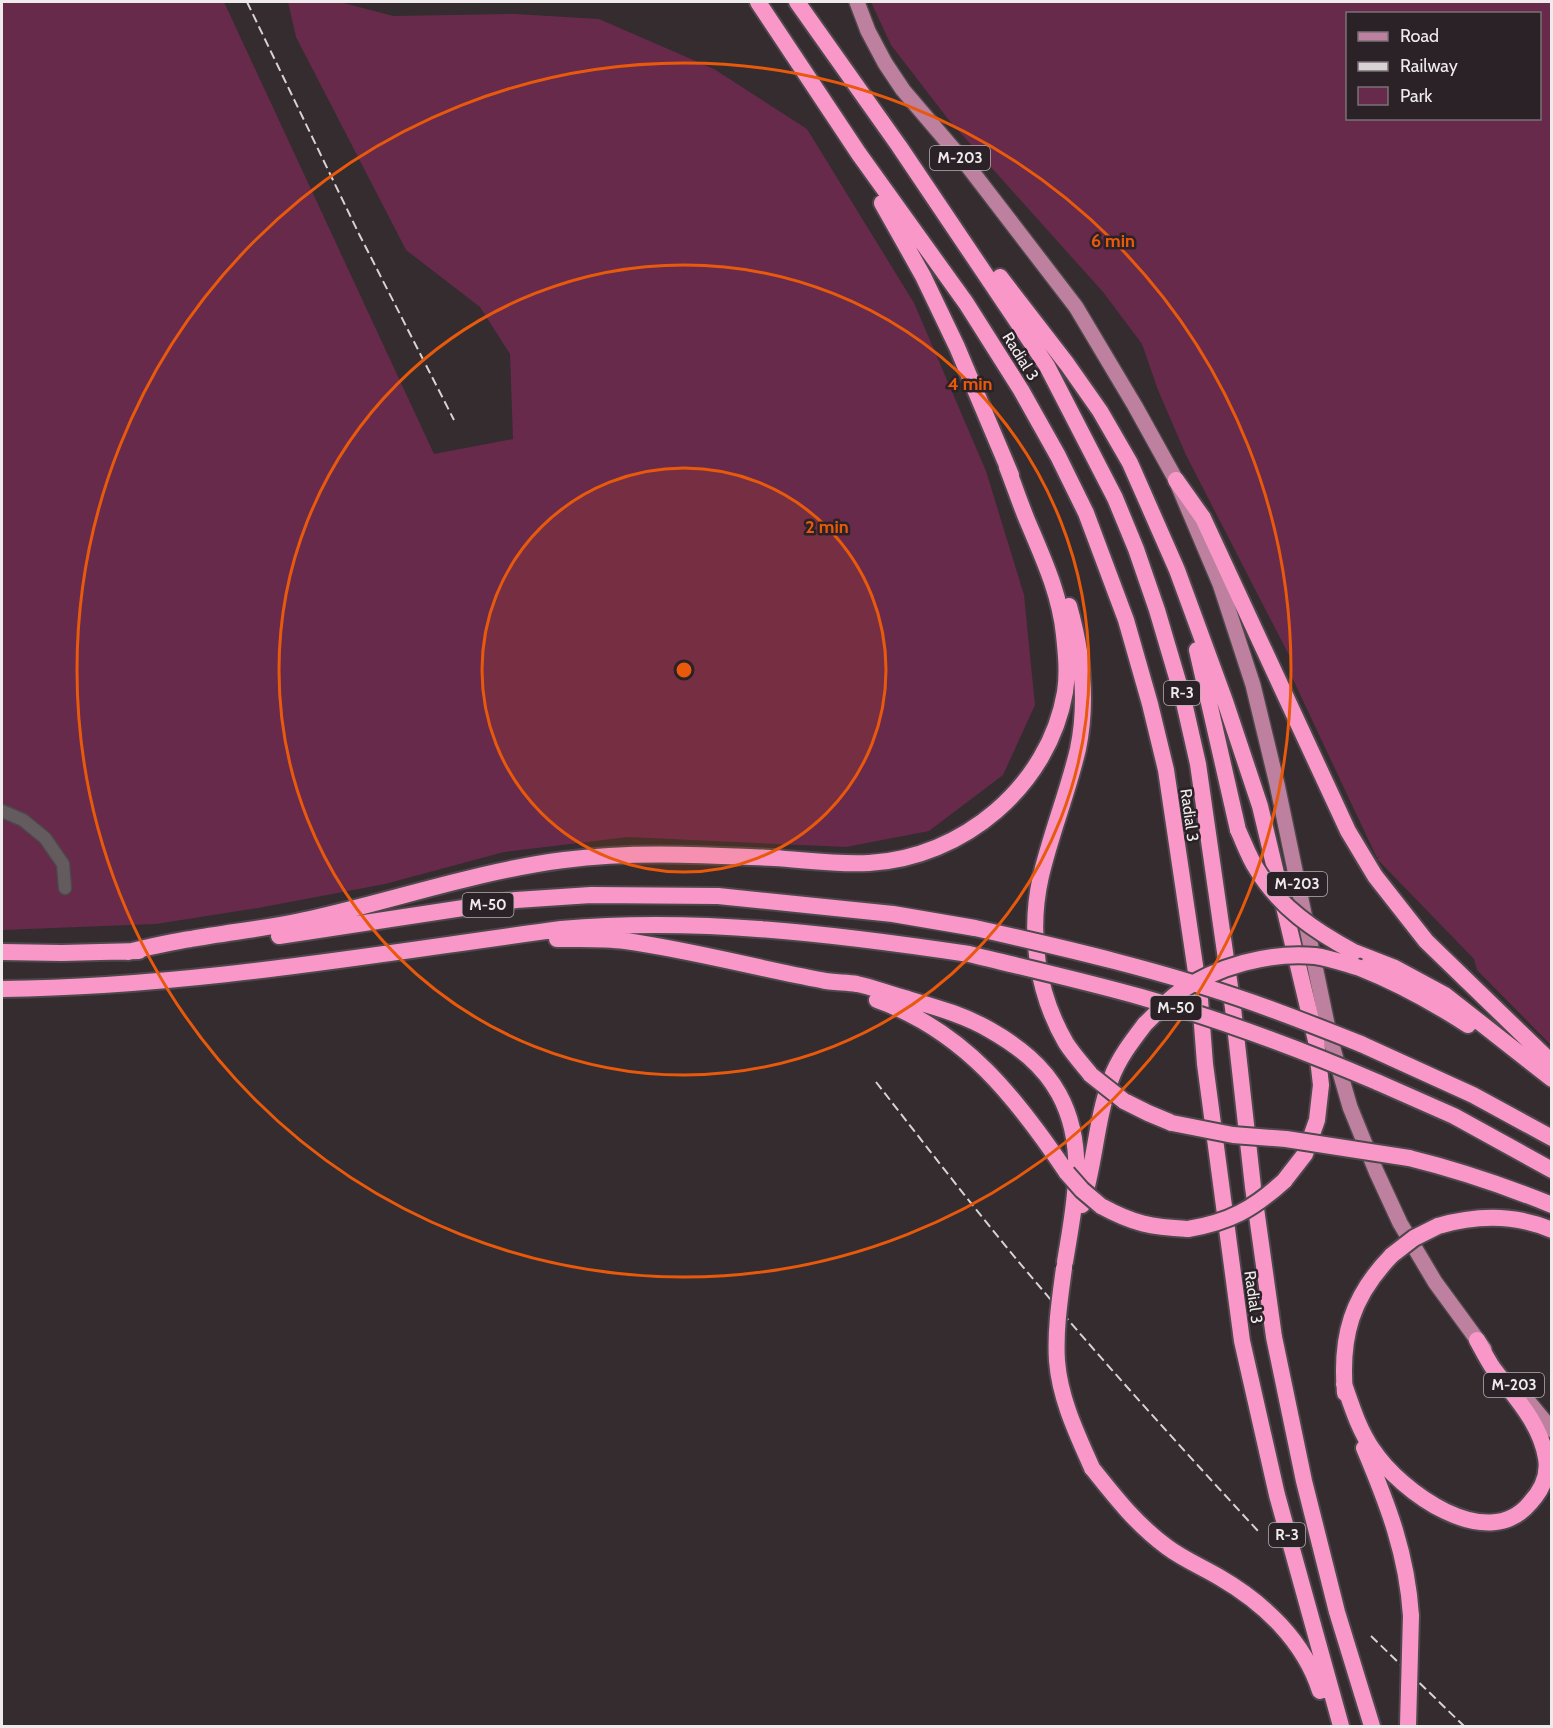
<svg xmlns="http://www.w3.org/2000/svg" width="1553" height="1728" viewBox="0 0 1553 1728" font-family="Cabin,sans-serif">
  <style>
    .green { fill: #672a4b; fill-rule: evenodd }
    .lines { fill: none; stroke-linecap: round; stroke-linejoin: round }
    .minor-casing { stroke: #4e474b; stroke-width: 15 }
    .major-casing { stroke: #4e474b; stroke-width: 18 }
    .highway-casing { stroke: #4e474b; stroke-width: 20 }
    .minor { stroke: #645b5f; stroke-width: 12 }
    .major { stroke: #bd809e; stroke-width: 15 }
    .highway { stroke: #f998c8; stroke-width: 16 }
    .rail { stroke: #d7d2d4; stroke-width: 2; stroke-dasharray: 9 4.5; stroke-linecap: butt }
    .highway-bridge-casing { stroke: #4e474b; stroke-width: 20; stroke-linecap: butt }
    .highway-bridge { stroke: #f998c8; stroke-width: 16 }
    .ring { fill: none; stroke: #e8590c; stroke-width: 3 }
    .labels { text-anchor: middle; stroke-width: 5; stroke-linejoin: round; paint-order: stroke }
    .shield { fill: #2a2226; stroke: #b4aeb1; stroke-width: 1.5 }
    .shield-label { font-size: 15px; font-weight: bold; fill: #efeaec }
    .street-label { font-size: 16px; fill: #efeaec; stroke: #2a2226 }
    .centre { fill: #e8590c; stroke: #2a2226; stroke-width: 3 }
    .ring-label { font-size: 18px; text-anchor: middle; font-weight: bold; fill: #e8590c; stroke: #2a2226; stroke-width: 5; stroke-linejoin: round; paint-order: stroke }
  </style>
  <rect width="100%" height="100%" fill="#342c2f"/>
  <path class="green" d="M2 2H224L434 454 513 439 510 354 480 307 406 250 296 37 288 2H340L393 16 515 14 599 19 714 69 807 129 914 303 986 471 1024 595 1035 705 1003 775 929 831 846 847 628 837 504 852 385 884 258 908 156 924 2 930Z
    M871 2H1551V1045L1477 970 1474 959 1377 859 1380 856 1377 858 1290 673 1292 661 1186 455 1158 390 1142 344 1103 292 948 119 891 45ZM1348 14H1540V118H1348Z"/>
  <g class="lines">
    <defs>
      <path id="minor" d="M2 811 23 820 45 838 63 864 65 888"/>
      <path id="major" d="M857 2 868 31 885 63 903 90 967 165 1076 307 1135 406 1176 480 1220 584 1253 685 1277 784 1330 1038 1350 1107 1376 1171 1400 1223 1435 1282 1484 1349
        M1523 1395 1552 1430"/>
      <path id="highway" d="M758 2 859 154 966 303 1021 390 1058 456 1086 513 1126 620 1150 704 1166 770 1200 999 1205 1064 1242 1341 1277 1495 1341 1726
        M797 2 899 146 1047 366 1115 498 1136 549 1157 610 1183 698 1198 764 1233 1008 1253 1187 1274 1337 1304 1481 1337 1612 1372 1726
        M882 203 923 276 957 347 1011 475
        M1000 277 1067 364 1100 411 1130 463 1177 570 1225 701 1260 806 1316 1041 1321 1085 1317 1120 1305 1154 1284 1181
        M1176 480 1203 518 1348 831 1375 876 1426 941 1552 1063
        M1069 606C1082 652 1088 701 1078 749 1068 792 1051 833 1041 876 1028 933 1037 993 1066 1043 1073 1054 1083 1065 1091 1075
        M1197 650 1238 830
        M279 936 516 900 591 895 718 896 893 914 975 928
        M557 939C580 939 603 938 625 941 691 950 756 968 821 980 833 983 845 982 857 984 872 987 886 993 901 997 931 1006 963 1014 990 1030 1018 1046 1043 1065 1059 1094 1088 1147 1074 1206 1065 1262
        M2 952 62 953 139 951
        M128 952C149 947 170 942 191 939 230 932 270 928 310 919 395 900 478 871 564 860 633 851 704 855 774 858 805 860 838 865 869 863 963 858 1049 786 1065 692 1068 673 1066 654 1064 635 1060 594 1043 558 1027 520 1020 503 1014 485 1007 467
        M1354 952 1395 968 1445 995 1552 1079
        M1360 968C1398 983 1434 1003 1468 1025
        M2 989C190 987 375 954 561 929 698 917 834 934 969 954
        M877 1000C965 1031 1017 1099 1067 1173
        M1361 1044 1473 1095 1552 1138
        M1377 1082 1454 1116 1552 1170
        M1124 1101 1148 1113 1172 1123
        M1409 1158C1458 1170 1505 1186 1552 1205
        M1082 1205C1095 1164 1096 1119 1111 1079 1118 1059 1132 1041 1145 1024
        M1101 1206C1134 1224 1151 1227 1188 1229
        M1438 1226C1476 1215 1515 1214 1552 1230
        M1344 1384C1352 1407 1359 1430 1373 1450 1400 1491 1487 1555 1530 1503 1541 1491 1549 1475 1546 1458 1540 1422 1513 1395 1493 1368 1487 1359 1482 1349 1477 1340
        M1345 1393C1340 1336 1352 1296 1392 1255
        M1364 1448C1388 1505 1407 1554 1411 1616
        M1092 1468C1115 1497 1137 1525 1167 1547 1183 1559 1202 1567 1219 1577 1264 1603 1304 1641 1320 1691"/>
    </defs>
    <use href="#minor" class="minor-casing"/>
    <use href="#major" class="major-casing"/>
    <use href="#highway" class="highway-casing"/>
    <use href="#minor" class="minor"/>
    <use href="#major" class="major"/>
    <use href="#highway" class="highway"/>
    <path class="rail" d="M247 2 359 234 454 420
      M876 1082C923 1142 969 1202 1018 1261 1095 1353 1176 1442 1258 1531
      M1371 1636 1464 1726"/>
    <defs>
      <path id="highway-bridge" d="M1238 830C1244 843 1249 857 1256 868 1279 907 1315 931 1354 952
        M975 928C1069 949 1163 971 1254 1003 1290 1016 1326 1030 1361 1044
        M969 954C1026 968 1084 981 1141 997 1222 1020 1300 1049 1377 1082
        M1145 1024C1156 1014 1166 1001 1179 992 1218 966 1268 952 1315 956 1330 958 1346 964 1360 968
        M1091 1075 1124 1101
        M1172 1123 1233 1135 1286 1139 1409 1158
        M1067 1173 1082 1190 1101 1206
        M1188 1229C1230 1222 1253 1209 1284 1181
        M1392 1255 1414 1238 1438 1226
        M1064 1268C1060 1298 1055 1330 1057 1361 1060 1399 1077 1434 1092 1468
        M1408 1725 1411 1616"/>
    </defs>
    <use href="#highway-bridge" class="highway-bridge-casing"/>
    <use href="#highway-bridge" class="highway-bridge"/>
  </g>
  <circle cx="684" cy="670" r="202" fill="#e8590c" fill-opacity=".12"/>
  <g class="ring">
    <circle cx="684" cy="670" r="202"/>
    <circle cx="684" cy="670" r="405"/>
    <circle cx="684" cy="670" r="607"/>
  </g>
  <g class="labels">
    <g class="shield">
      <rect x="930" y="146" width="60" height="24" rx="4.5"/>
      <rect x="1164" y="681" width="36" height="24" rx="4.5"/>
      <rect x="1267" y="872" width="60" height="24" rx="4.5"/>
      <rect x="462.5" y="893" width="51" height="24" rx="4.5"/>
      <rect x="1150.5" y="996" width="51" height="24" rx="4.5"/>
      <rect x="1484" y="1373" width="60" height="24" rx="4.5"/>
      <rect x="1269" y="1523" width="36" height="24" rx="4.5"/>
    </g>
    <g class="shield-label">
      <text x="960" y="163">M-203</text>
      <text x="1182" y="698">R-3</text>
      <text x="1297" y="889">M-203</text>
      <text x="488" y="910">M-50</text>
      <text x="1176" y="1013">M-50</text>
      <text x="1514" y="1390">M-203</text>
      <text x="1287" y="1540">R-3</text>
    </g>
    <g class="street-label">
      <text transform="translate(1021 356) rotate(58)" y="6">Radial 3</text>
      <text transform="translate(1190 815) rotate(82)" y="6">Radial 3</text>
      <text transform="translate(1254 1297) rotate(82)" y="6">Radial 3</text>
    </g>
  </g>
  <circle cx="684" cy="670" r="9" class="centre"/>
  <g class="ring-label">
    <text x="1113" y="247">6 min</text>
    <text x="970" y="390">4 min</text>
    <text x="827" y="533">2 min</text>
  </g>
  <rect width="1553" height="1728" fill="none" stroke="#efeaec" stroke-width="6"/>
  <rect x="1346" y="12" width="195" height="108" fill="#2a2226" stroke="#797275" stroke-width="1.5"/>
  <rect x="1358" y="32" width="30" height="9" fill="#bd809e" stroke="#797275" stroke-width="1.5"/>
  <text x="1400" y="42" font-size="18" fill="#efeaec">Road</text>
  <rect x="1358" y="62" width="30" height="9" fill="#d7d2d4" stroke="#797275" stroke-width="1.5"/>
  <text x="1400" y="72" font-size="18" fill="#efeaec">Railway</text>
  <rect x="1358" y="87" width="30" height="18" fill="#672a4b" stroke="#797275" stroke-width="1.5"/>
  <text x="1400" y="102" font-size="18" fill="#efeaec">Park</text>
</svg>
